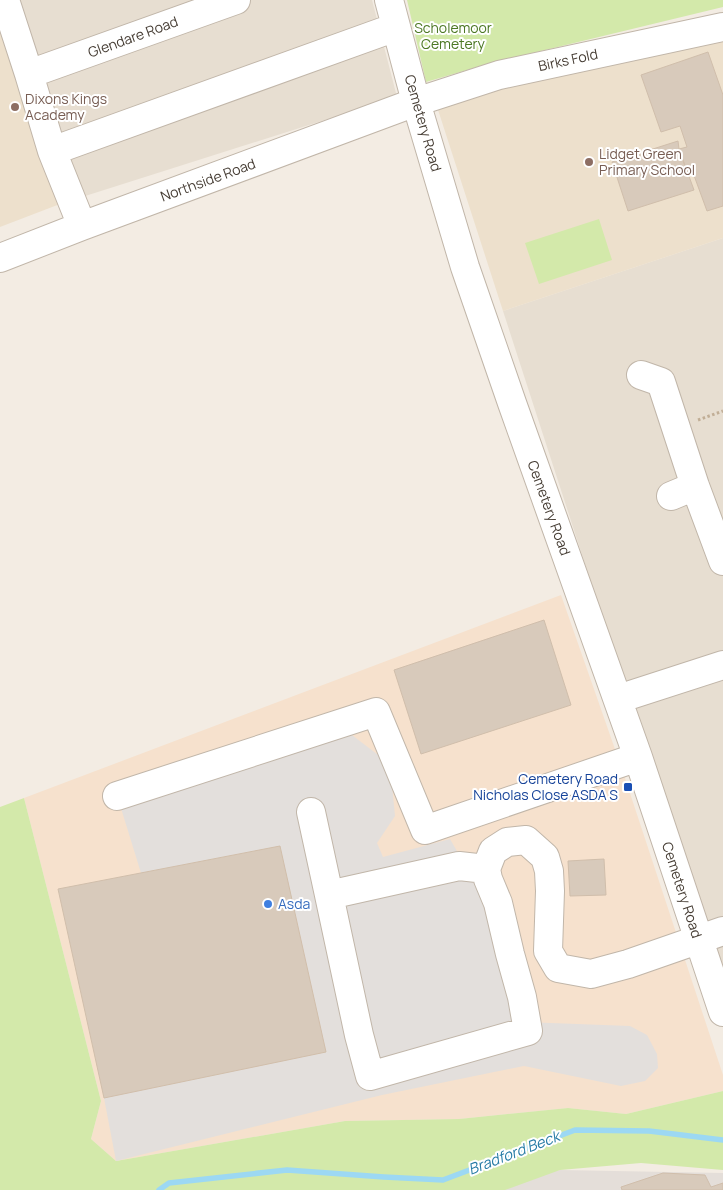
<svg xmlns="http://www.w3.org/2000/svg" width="723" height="1190" viewBox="0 0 723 1190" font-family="Manrope,sans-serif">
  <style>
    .residential { fill: #e7ded1 }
    .commercial { fill: #f6e1cd }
    .industrial { fill: #e4ded9 }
    .education { fill: #ede0cc }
    .green { fill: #d3e9aa }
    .parking { fill: #e3dfdc }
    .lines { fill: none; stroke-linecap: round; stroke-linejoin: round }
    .stream { stroke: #9cd8f3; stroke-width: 5.5 }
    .building { fill: #d8cabb; stroke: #d0beab }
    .minor-casing { stroke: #c1b6a9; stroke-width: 30 }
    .path { stroke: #c1ae96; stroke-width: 3; stroke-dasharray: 2.5 2.5; stroke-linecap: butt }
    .minor { stroke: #fff; stroke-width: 28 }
    .education-dot { fill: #8d6e63; stroke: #fff; stroke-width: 2 }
    .transit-dot { fill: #1a4fb4; stroke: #fff; stroke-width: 2 }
    .shop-dot { fill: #3f7fe0; stroke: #fff; stroke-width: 2 }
    .labels { text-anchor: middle; stroke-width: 4; stroke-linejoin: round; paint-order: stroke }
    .park-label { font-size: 14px; fill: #4c7824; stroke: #fff }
    .street-label { font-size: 14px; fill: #453c33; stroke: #fff }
    .education-label { font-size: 14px; fill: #785e54; stroke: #fff; text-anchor: start }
    .transit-label { font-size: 14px; fill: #164399; stroke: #fff; text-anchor: end }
    .shop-label { font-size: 14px; fill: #366cbe; stroke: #fff; text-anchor: start }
    .water-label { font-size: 15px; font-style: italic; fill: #267ba5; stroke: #fff }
  </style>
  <rect width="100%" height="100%" fill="#f3ece3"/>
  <path class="residential" d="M0 0H372L397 97 60 204Z
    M723 238V990L503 311Z"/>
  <path class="commercial" d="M561 595 623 772 723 1075V1091L626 1114 568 1108 459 1119 345 1121 116 1161 91 1139 101 1101 24 798Z"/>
  <path class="industrial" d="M560 1170 723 1173V1190H439Z"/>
  <path class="education" d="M0 10 60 204 0 227Z
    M723 21V238L503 311 430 85Z"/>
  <path class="green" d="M407 0H723V7L491 63 426 82Z
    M599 219 612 260 539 284 525 243Z
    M24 798 101 1101 91 1139 116 1161 345 1121 459 1119 568 1108 626 1114 723 1091V1170L641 1163 560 1170 505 1190H0V807Z"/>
  <path class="parking" d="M348 732 390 764 395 816 377 843 383 857 450 839 506 936 524 1022 630 1026 647 1035 657 1054 658 1068 645 1081 621 1086 524 1066 382 1095 116 1161 104 1098 326 1052 280 846 141 873 120 805Z"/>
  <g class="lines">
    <path class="stream" d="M159 1190 169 1183 287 1170 384 1177 443 1180 575 1130 649 1131 723 1140"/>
  </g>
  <path class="building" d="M708 52 723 95V206L707 211 692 170 687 172 679 149 687 147 680 126 661 132 641 75Z
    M678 141 679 149 694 190 628 211 612 162Z
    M544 620 571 705 421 754 394 670Z
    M280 846 326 1052 104 1098 58 889Z
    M604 859 606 895 570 896 568 861Z
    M663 1173 705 1175 711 1187 723 1183V1190H622L621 1187Z"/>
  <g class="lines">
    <defs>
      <path id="minor" d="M5 0 29 74 52 151 82 226
        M389 0 416 102 465 267 512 403 638 757 723 1012
        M29 74 236 0
        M52 151 396 27
        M0 258 82 226 416 102 499 75 723 27
        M641 375 661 382 695 486 723 561
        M671 496 695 486
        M618 699 723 665
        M117 796 376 712 425 830 638 757
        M311 812 329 895
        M486 869 459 866 329 895 359 1035 370 1076 528 1031 522 997 510 954 498 903 488 879 486 869 493 851 507 842 526 840 545 857 549 871 550 891 548 951 558 968 591 974 628 964 723 931"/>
    </defs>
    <use href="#minor" class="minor-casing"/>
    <path class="path" d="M698 420 723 411"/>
    <use href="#minor" class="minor"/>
  </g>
  <g class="education-dot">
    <circle cx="15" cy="107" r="5"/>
    <circle cx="589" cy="162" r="5"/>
  </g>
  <rect class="transit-dot" x="623" y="782" width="10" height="10" rx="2.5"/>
  <circle class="shop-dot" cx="268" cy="904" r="5"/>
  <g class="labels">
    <g class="park-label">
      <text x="453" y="33">Scholemoor<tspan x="453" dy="16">Cemetery</tspan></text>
    </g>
    <g class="street-label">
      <text transform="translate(133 37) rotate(-20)" y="5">Glendare Road</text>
      <text transform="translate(568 60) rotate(-12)" y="5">Birks Fold</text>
      <text transform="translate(423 123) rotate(74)" y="5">Cemetery Road</text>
      <text transform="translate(208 180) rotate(-20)" y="5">Northside Road</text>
      <text transform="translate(549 508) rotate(70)" y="5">Cemetery Road</text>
      <text transform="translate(682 890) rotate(72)" y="5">Cemetery Road</text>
    </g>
    <g class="education-label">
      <text x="25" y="104">Dixons Kings<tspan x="25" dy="16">Academy</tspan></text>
      <text x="599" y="159">Lidget Green<tspan x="599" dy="16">Primary School</tspan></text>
    </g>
    <g class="transit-label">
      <text x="618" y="784">Cemetery Road<tspan x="618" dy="16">Nicholas Close ASDA S</tspan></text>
    </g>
    <g class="shop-label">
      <text x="278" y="909">Asda</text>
    </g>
    <g class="water-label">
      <text transform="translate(514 1153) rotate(-21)" y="5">Bradford Beck</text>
    </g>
  </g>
</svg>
